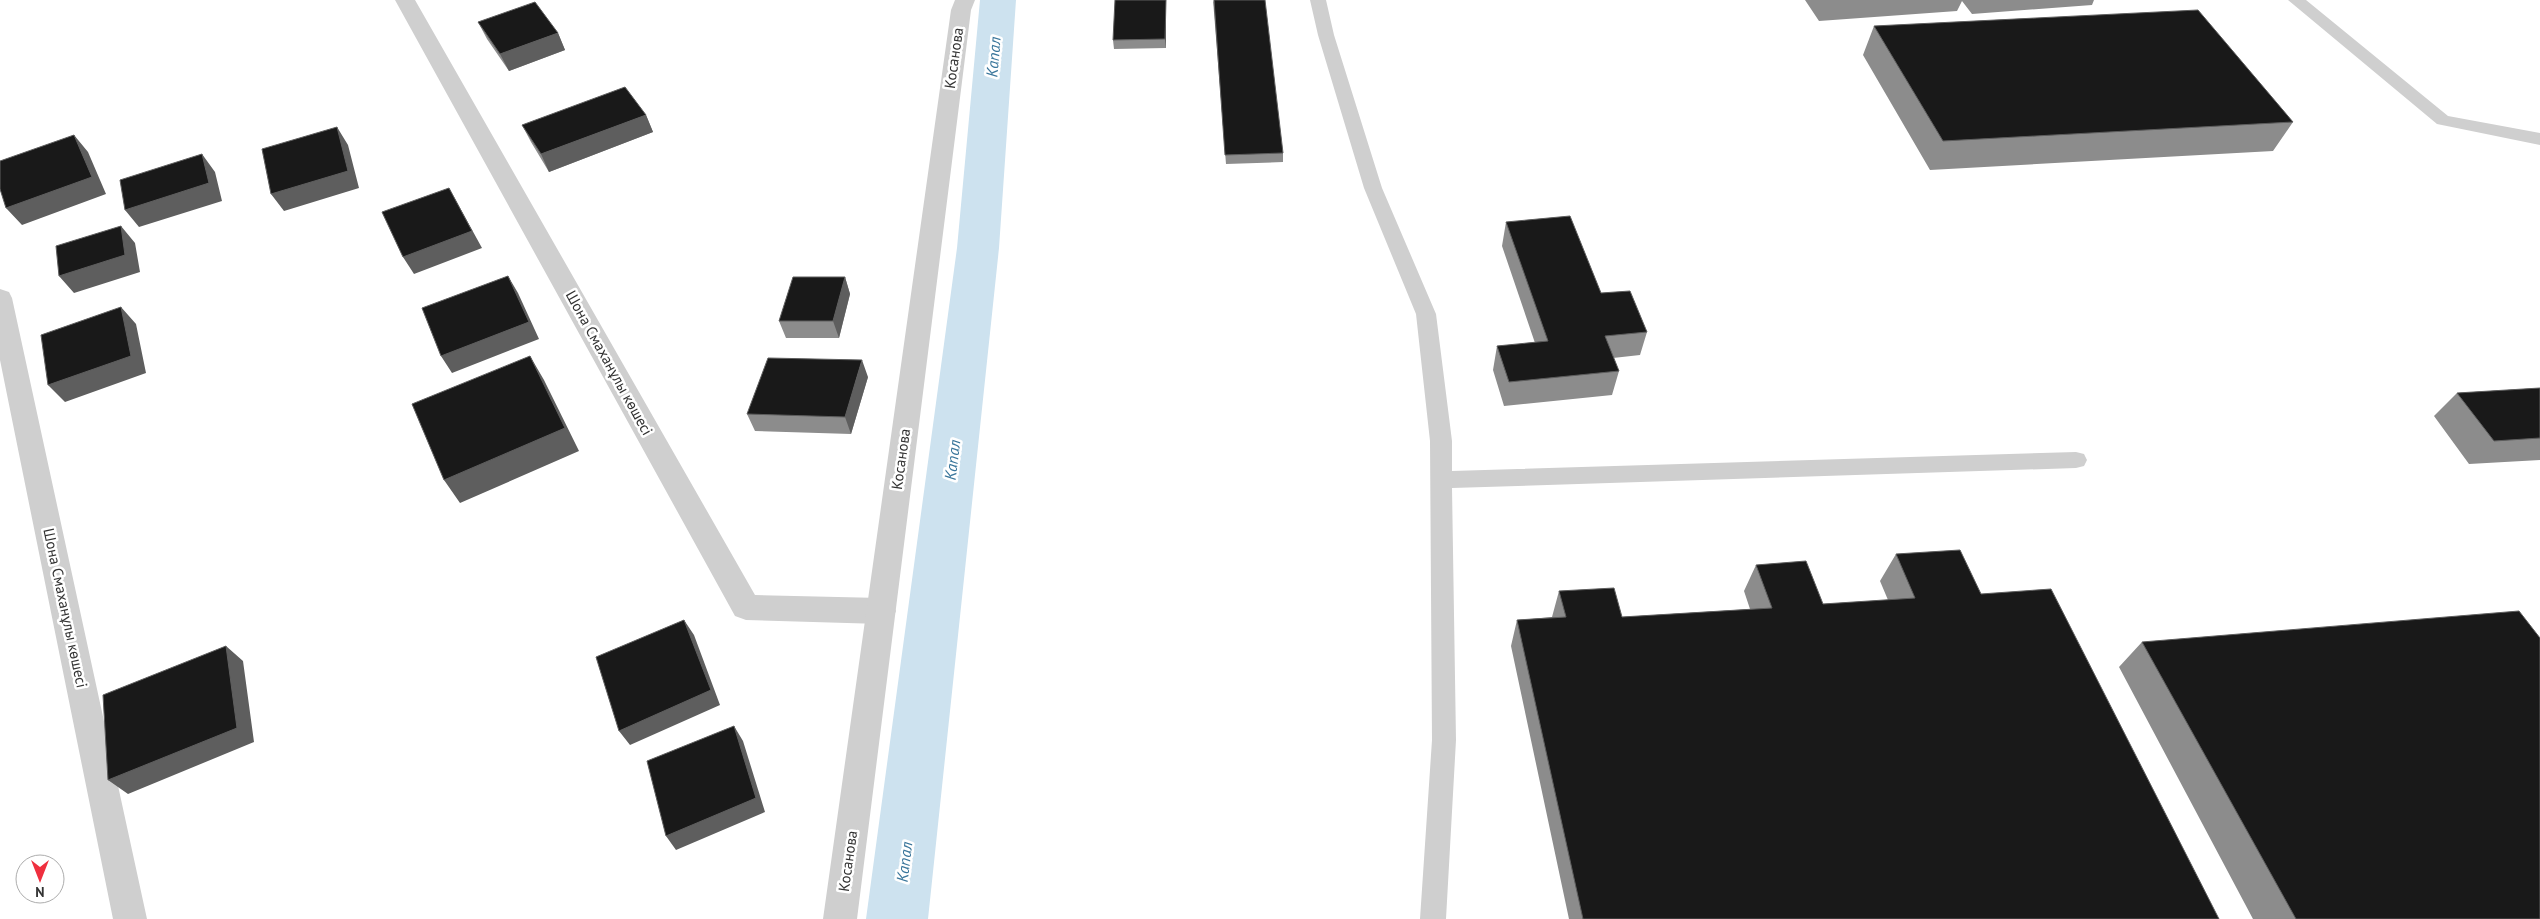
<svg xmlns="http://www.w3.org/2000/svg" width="2540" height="919" viewBox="0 0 2540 919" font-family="'PT Sans',sans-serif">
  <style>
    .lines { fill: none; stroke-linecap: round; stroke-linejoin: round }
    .canal { fill: #cde2ef; fill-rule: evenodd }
    .service { fill: #cfcfcf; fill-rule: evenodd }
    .minor { fill: #cfcfcf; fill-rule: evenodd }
    .tertiary { fill: #cfcfcf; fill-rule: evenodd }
    .wall { fill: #8c8c8c }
    .shaded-wall { fill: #5e5e5e }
    .building { fill: #191919; stroke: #5e5e5e }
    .labels { text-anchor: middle; stroke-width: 5; stroke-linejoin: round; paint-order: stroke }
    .street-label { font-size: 15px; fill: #323232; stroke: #fff }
    .water-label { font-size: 16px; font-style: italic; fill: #3a769b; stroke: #fff }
  </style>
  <rect width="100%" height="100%" fill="#fff"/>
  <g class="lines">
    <path class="canal" d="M980 0H1016L999 248 928 919H866L957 248Z"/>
    <path class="service" d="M1310 0H1326L1334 35 1382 188 1436 314 1452 441V471L2076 452 2084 454 2087 460 2084 466 2076 468 1452 488 1456 740 1446 919H1420L1432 740 1430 441 1416 314 1364 188 1318 35Z
      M2288 0H2306L2448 116 2540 133V145L2437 124Z"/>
    <path class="minor" d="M395 0H415L755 595 881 598 892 602 896 611 892 620 881 624 746 620 735 616Z
      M0 289 9 292 12 298 147 919H113L0 360Z"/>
    <path class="tertiary" d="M955 0H975L971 10 857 919H823L951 10Z"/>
  </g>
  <path class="wall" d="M1166 0V48L1114 49 1113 40Z
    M1213 0 1283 153V162L1226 164Z
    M1805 0H2094L2092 5 1972 14 1962 1 1957 11 1819 21Z
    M478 22 558 33 565 50 509 71 487 39Z
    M1874 26 2293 122 2273 151 1930 170 1863 55Z
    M646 115 653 132 549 172 531 142 522 125Z
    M1506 222 1601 293 1647 332 1640 355 1613 358 1619 371 1612 395 1504 406 1493 370 1497 346 1535 343 1502 246Z
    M845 277 850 294 839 338H786L779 321Z
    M868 377 851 434 755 431 747 414Z
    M2540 388V460L2469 464 2434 416 2457 393Z
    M1896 554 1981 594 2219 919H1569L1511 646 1517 620 1552 617 1559 591 1622 617 1750 609 1744 591 1756 565 1823 604 1888 600 1880 581Z
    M2142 642 2540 919H2253L2119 667Z"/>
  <path class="shaded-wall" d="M1166 0V48L1165 39Z
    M558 33 565 50 509 71 500 54Z
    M646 115 653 132 549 172 541 154Z
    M337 127 348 145 359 188 284 211 271 194Z
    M74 135 88 152 106 194 22 225 6 208Z
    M202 154 215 172 222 201 139 227 125 210Z
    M449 188 482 248 414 274 403 257Z
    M121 226 135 243 140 272 74 293 59 276Z
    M508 276 518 293 539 339 452 373 441 356Z
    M845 277 850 294 839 338 833 321Z
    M121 307 136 324 146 373 65 402 48 385Z
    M530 356 544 380 579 451 460 503 444 480Z
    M862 360 868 377 851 434 845 417Z
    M684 620 694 635 720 705 630 745 619 731Z
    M226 646 243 661 254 742 128 794 108 780Z
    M734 726 743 741 765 812 676 850 666 836Z"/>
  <path class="building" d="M1115 0H1166L1165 39 1113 40Z
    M1214 0H1265L1283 153 1225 155Z
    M535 2 558 33 500 54 478 22Z
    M2198 10 2293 122 1943 141 1874 26Z
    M625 87 646 115 541 154 522 125Z
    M337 127 348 171 271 194 262 149Z
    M74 135 92 177 6 208 0 189V161Z
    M202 154 209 183 125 210 120 180Z
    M449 188 472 231 403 257 382 212Z
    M1570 216 1601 293 1630 291 1647 332 1605 336 1619 371 1509 382 1497 346 1548 341 1506 222Z
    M121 226 125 255 59 276 56 246Z
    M508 276 529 322 441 356 422 308Z
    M793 277H845L833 321H779Z
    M121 307 131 356 48 385 41 335Z
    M530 356 565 428 444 480 412 404Z
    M768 358 862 360 845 417 747 414Z
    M2540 388V438L2494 441 2457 393Z
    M1960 550 1981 594 2051 589 2219 919H1583L1517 620 1566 617 1559 591 1614 588 1622 617 1772 608 1756 565 1806 561 1823 604 1915 598 1896 554Z
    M2519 611 2540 638V919H2296L2142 642Z
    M684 620 711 690 619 731 596 657Z
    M226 646 237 728 108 780 103 695Z
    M734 726 756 798 666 836 647 761Z"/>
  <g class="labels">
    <g class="street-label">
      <text transform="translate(954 58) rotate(-82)" y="5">Косанова</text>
      <text transform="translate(609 363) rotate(61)" y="5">Шона Смаханұлы көшесі</text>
      <text transform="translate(901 459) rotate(-82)" y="5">Косанова</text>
      <text transform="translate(65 608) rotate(78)" y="5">Шона Смаханұлы көшесі</text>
      <text transform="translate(848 861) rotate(-82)" y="5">Косанова</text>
    </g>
    <g class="water-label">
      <text transform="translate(993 57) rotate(-85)" y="6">Капал</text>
      <text transform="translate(952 460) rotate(-83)" y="6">Капал</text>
      <text transform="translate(904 862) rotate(-83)" y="6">Капал</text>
    </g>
  </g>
  <g transform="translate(40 879) rotate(180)"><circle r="24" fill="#ffffff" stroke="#adadad"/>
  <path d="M0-4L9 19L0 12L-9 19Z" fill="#ef2f3e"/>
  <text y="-8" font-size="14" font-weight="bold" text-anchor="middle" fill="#323232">N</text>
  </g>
</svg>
